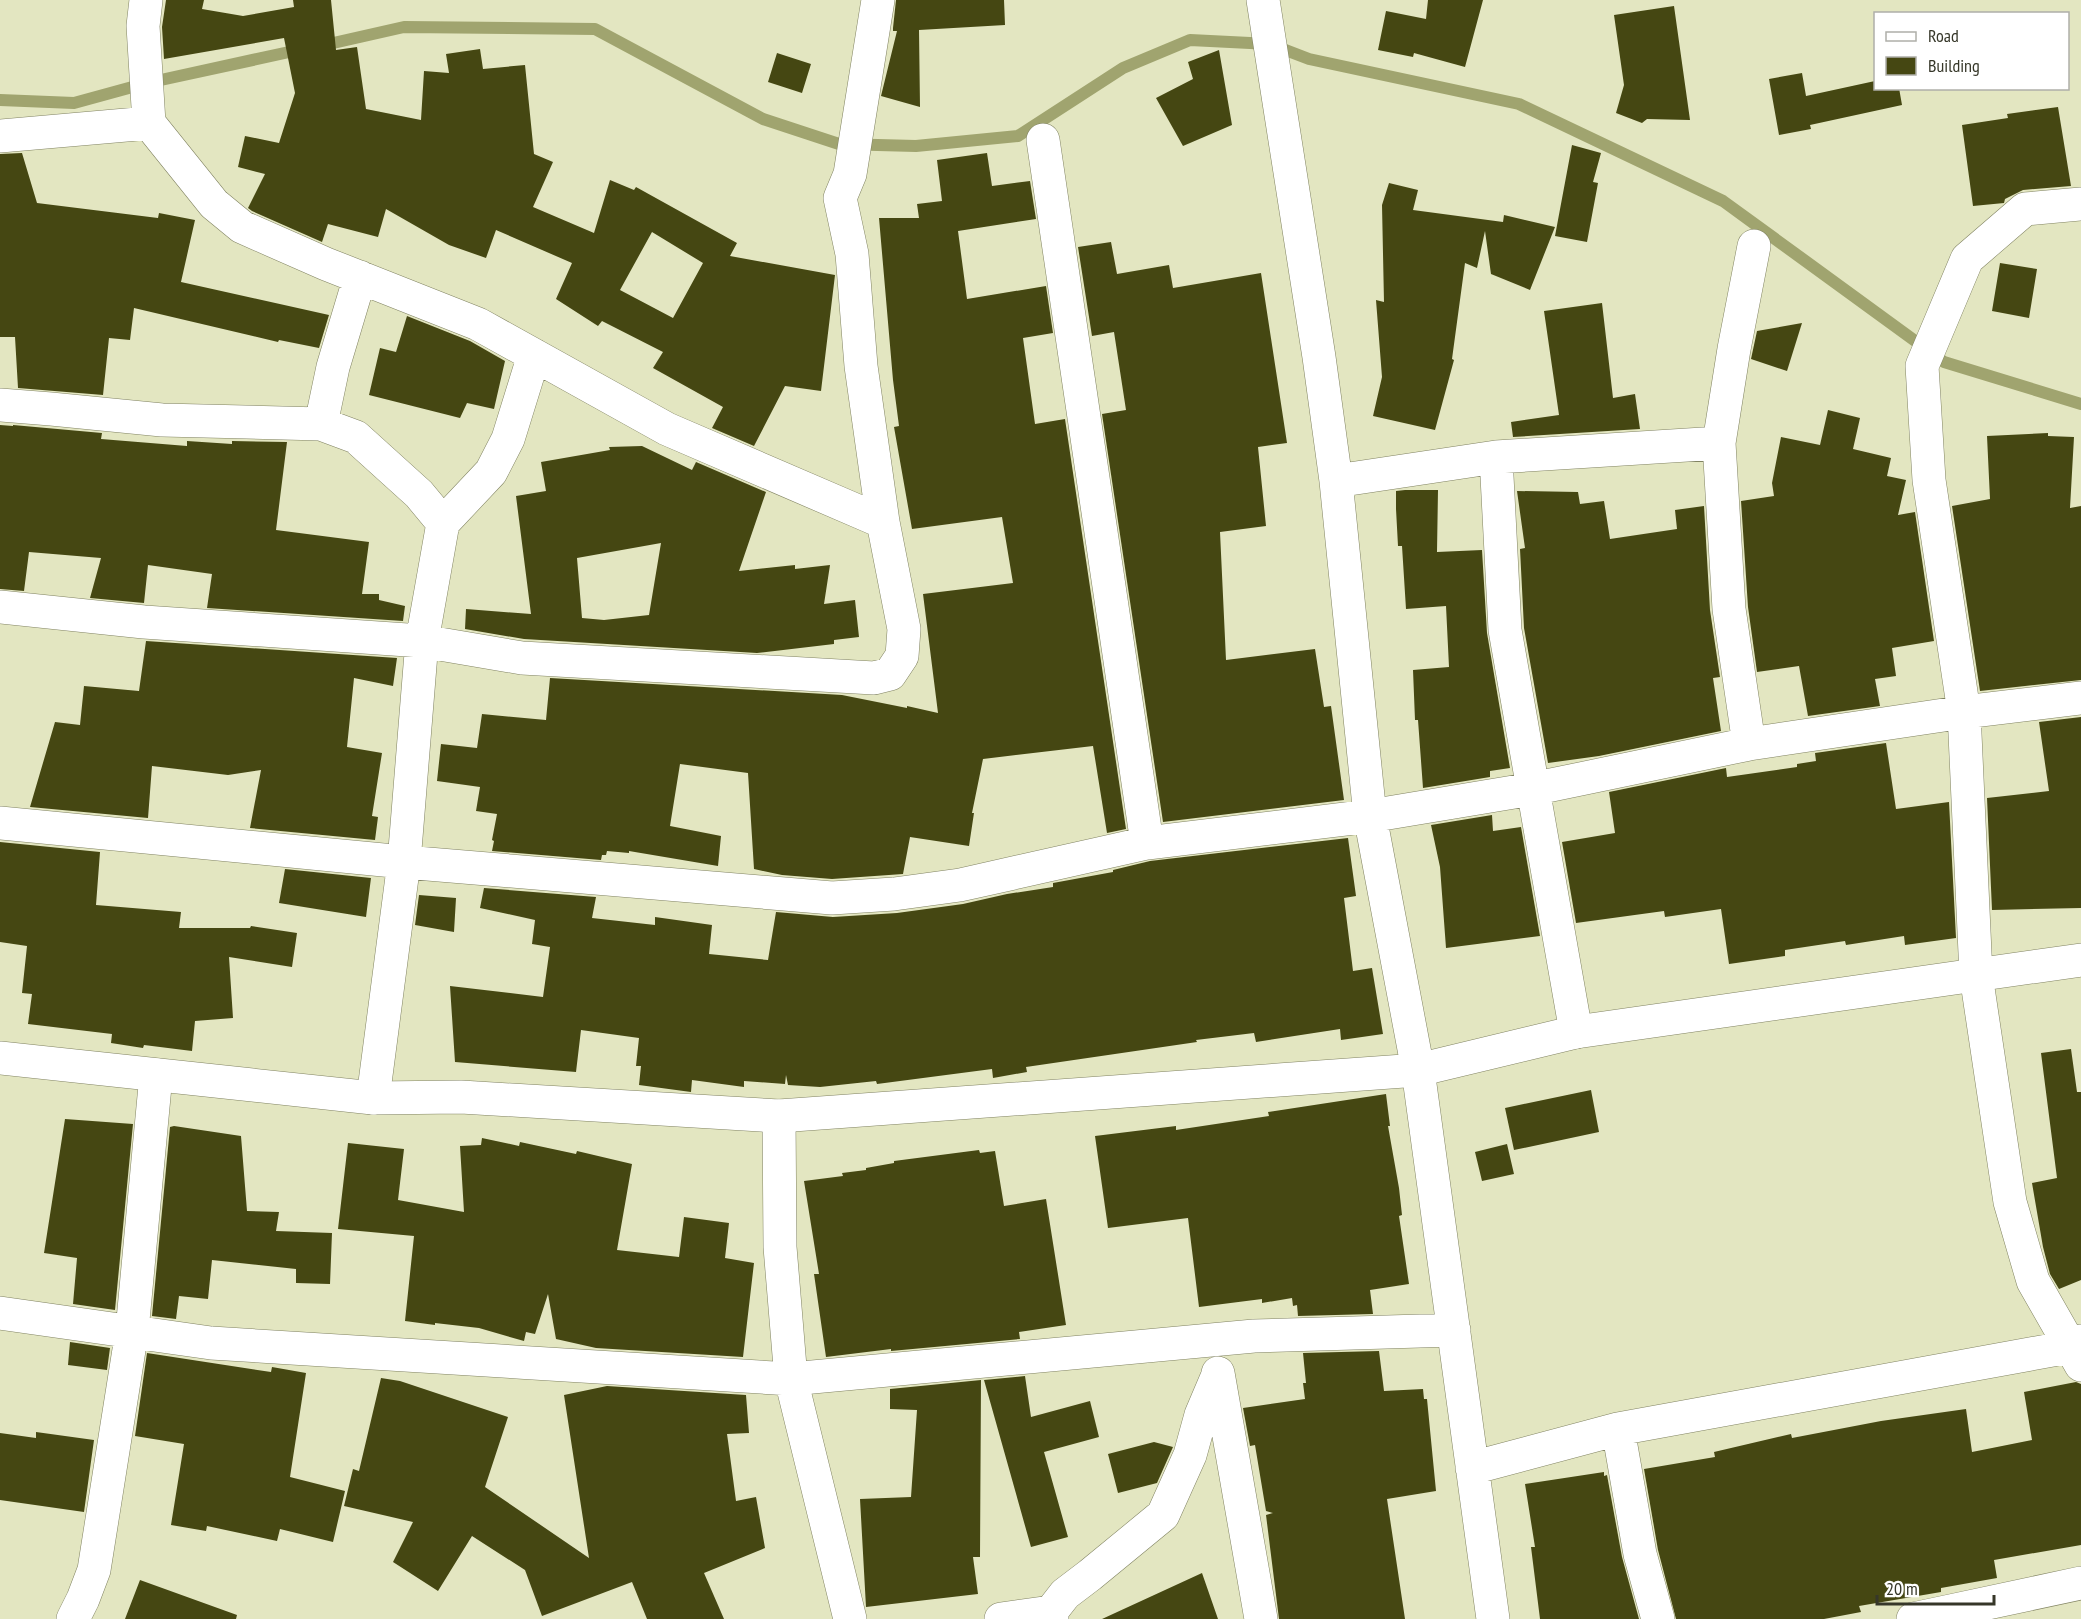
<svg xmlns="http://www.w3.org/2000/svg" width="2081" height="1619" viewBox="0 0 2081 1619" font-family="'PT Sans Narrow',sans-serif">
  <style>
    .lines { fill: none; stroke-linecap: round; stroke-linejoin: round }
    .stream { stroke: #a0a46f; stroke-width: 12 }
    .building { fill: #454712; fill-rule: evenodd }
    .street-casing { stroke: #818362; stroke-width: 34 }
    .secondary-casing { stroke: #818362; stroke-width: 34 }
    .street { stroke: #fff; stroke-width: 33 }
    .secondary { stroke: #fff; stroke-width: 33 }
  </style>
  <rect width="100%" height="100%" fill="#e3e6c1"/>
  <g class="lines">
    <path class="stream" d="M320 46 404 27 595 29 763 119 839 144 916 146 1018 136 1123 68 1190 40 1270 44 1309 59 1519 104 1723 201 1944 362 2081 404
      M0 100 74 103 147 83 303 49"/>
  </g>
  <path class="building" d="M166 0H204L202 9 243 16 294 7 293 0H331L336 50 357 47 366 109 421 120 424 71 449 73 446 54 480 49 483 69 525 65 534 154 553 162 533 207 594 233 610 180 634 190 636 187 737 243 730 256 835 275 821 391 785 386 754 446 712 428 723 407 653 368 663 352 602 321 598 326 556 299 572 263 496 230 486 258 449 245 386 209 378 237 328 224 322 242 252 211 248 208 265 174 238 167 245 136 279 143 295 93 284 38 164 59 162 27ZM652 232 703 263 673 318 620 290Z
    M896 0H1004L1005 25 919 30 920 107 881 96 897 31H893V28Z
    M1428 0H1483L1465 67 1414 53 1413 57 1378 50 1386 11 1426 19Z
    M1674 6 1690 120 1647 119 1642 123 1616 113 1624 85 1614 15Z
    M1219 50 1232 125 1183 146 1156 98 1193 79 1188 62Z
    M777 53 811 64 802 93 768 82Z
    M1802 73 1806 96 1875 81V88H1899L1902 105 1810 125 1811 129 1779 135 1769 79Z
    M2058 107 2071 186 2023 190 2005 199 2004 203 1973 206 1962 125 2008 118 2007 114Z
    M1572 145 1601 153 1593 182 1598 183 1587 242 1555 236Z
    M22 153 37 203 158 218 159 213 195 220 181 282 329 315 319 348 279 340 278 342 134 308 130 340 109 338 103 395 18 388 15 337H0V154Z
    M987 153 992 186 1030 181 1036 219 958 231 967 299 1046 286 1053 333 1023 338 1035 424 1065 419 1126 829 1107 833 1093 746 983 759 972 813H974L969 846 910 837 903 874 832 879 782 875 754 869 748 773 680 764 670 826 721 836 718 866 629 851V853L607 851 606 855H602L601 860 492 851 494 841 492 840 497 814 476 811 480 787 437 781 441 744 477 748 482 714 546 720 550 678 842 695 907 708V706L938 713 923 594 1013 583 1002 517 912 529 894 427 899 426 893 380 879 218H919L917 204 942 201 937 160Z
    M1389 183 1418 190 1413 210 1503 222 1504 215 1555 227 1530 290 1491 274 1485 231 1477 268 1465 263 1452 359 1454 360 1435 430 1373 416 1382 377 1376 300 1384 302 1382 205Z
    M1111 242 1117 274 1169 265 1173 288 1261 273 1287 443 1258 447 1266 526 1220 532 1226 660 1315 649 1324 707 1331 706 1344 800 1163 822 1102 414 1126 410 1114 332 1092 336 1078 247Z
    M2000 263 2037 269 2029 318 1992 311Z
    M1602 303 1613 398 1635 394 1640 429 1513 437 1511 422 1559 415 1544 311Z
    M407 316 470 341 505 361 494 409 467 403 460 418 369 395 380 348 396 352Z
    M1802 323 1787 371 1751 359 1757 331Z
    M1828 410 1860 418 1853 449 1891 458 1887 476 1906 480 1898 515 1915 512 1934 641 1892 648 1896 676 1875 679 1880 706 1808 716 1799 666 1757 672 1748 607 1741 501 1774 496 1772 483 1781 437 1820 445Z
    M0 425 13 426V425L102 433 101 439 187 446V441L232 444V441L287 442 276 530 369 542 362 594H379V600L405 606 403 621 207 608 212 574 148 565 144 603 90 598 101 558 29 552 24 591 0 589Z
    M2048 433V436L2074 437 2070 508 2081 506V680L1980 691 1952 506 1990 499 1987 436Z
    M642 446 692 470 696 462 766 492 739 571 795 565V569L830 565 824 604 855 600 859 637 834 640V644L757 653 524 639 465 629 466 609 531 614 516 496 546 491 541 462 610 450 609 447ZM661 543 649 615 604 620 582 618 577 558Z
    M1405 490H1438L1437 552 1482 550 1487 633 1510 768 1490 771V777L1423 788 1418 720H1415L1413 670 1449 667 1446 606 1406 609 1402 546H1398L1396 509V491Z
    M1517 491 1578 492 1580 504 1604 501 1610 539 1677 529 1675 510 1704 506 1710 610 1720 677 1713 678 1721 731 1599 756 1548 763 1524 628 1520 549 1525 548Z
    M146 641 397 658 393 686 354 678 347 747 382 753 372 816 378 817 375 840 250 828 261 770 228 775 152 766 148 818 30 807 55 722 80 725 84 686 139 691Z
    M2081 717V908L1992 910 1987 798 2049 791 2039 722Z
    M1886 743 1896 809 1949 802 1956 938 1905 945 1904 936 1846 945 1845 941 1785 950V956L1729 964 1721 909 1665 917 1664 911 1576 923 1562 842 1615 833 1609 792 1726 768 1727 777 1797 767V764L1816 761 1815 753Z
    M1492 815 1493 831 1521 827 1540 936 1446 948 1440 867 1431 825Z
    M1348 838 1356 896 1344 898 1353 971 1372 968 1383 1034 1341 1040 1340 1029 1256 1042 1254 1033 1196 1040 1197 1042 1026 1067 1027 1072 993 1078 992 1069 877 1084 876 1081 820 1087 788 1085 786 1075 785 1084 744 1081V1087L692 1080 691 1092 639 1085 641 1066H636L639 1038 581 1030 576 1072 455 1062 450 986 543 997 550 947 532 944 535 920 480 908 484 888 596 897 592 918 655 925V917L712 925 709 954 768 960 776 912 833 917 897 913 963 904 1007 894 1053 887V883L1113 872V870L1150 861Z
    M0 842 100 852 96 905 181 912 179 928H250L251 926 297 933 292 967 229 957 233 1018 195 1021 192 1051 144 1045 143 1048 111 1043 112 1034 28 1024 32 994 22 993 27 946 0 942Z
    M285 869 371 878 366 917 279 903Z
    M419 895 456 898 454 932 415 925Z
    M2071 1049 2077 1092H2081V1280L2059 1289 2050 1274 2043 1247 2032 1183 2057 1178 2041 1053Z
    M1591 1090 1599 1132 1514 1150 1505 1108Z
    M1386 1094 1390 1126H1388L1399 1188 1402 1215 1399 1216 1409 1284 1370 1290 1373 1314 1298 1316 1297 1305 1293 1306 1292 1298 1262 1303V1299L1199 1307 1188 1218 1108 1228 1095 1136 1176 1126V1130L1269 1116 1268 1112Z
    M65 1119 133 1124 115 1310 73 1304 77 1258 44 1253Z
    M174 1126 241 1136 247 1211 279 1212 276 1231 332 1233 330 1284 296 1283V1269L212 1260 208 1299 179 1296 176 1319 152 1316 170 1127Z
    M482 1138 519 1146 520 1142 576 1154 577 1151 632 1164 617 1250 679 1257 684 1217 729 1223 725 1258 754 1263 743 1357 596 1348 556 1339 548 1294 535 1334 526 1332 524 1341 479 1328 435 1323V1325L405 1321 414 1236 338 1229 348 1143 404 1149 398 1200 464 1212 460 1146 481 1145Z
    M1507 1144 1514 1174 1482 1181 1475 1152Z
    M979 1150 980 1153 995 1151 1004 1206 1046 1199 1066 1325 1019 1332 1020 1339 891 1351V1349L826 1357 814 1274H819L804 1181 843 1176 842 1173 866 1170V1168L894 1163V1161Z
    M70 1342 110 1348 107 1370 68 1365Z
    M1379 1351 1384 1391 1423 1389 1424 1399H1427L1436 1491 1387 1499 1405 1619H1279L1266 1515 1273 1513 1266 1511 1255 1445 1250 1446 1243 1408 1305 1399 1303 1383H1306L1303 1353Z
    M147 1353 271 1372 272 1367 306 1373 290 1477 345 1491 333 1542 280 1529 277 1541 207 1526 206 1531 171 1525 184 1444 135 1436Z
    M1025 1376 1031 1417 1090 1401 1099 1437 1044 1452 1068 1537 1031 1547 984 1380Z
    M381 1378 400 1381 508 1417 485 1487 589 1558 564 1395 607 1386 746 1395 749 1433 727 1434 728 1441 736 1501 756 1497 765 1548 704 1573 724 1619H647L632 1582 542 1616 525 1570 472 1536 438 1591 393 1562 413 1522 344 1506 353 1469 359 1471Z
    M981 1380 980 1557H973L978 1594 866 1607 860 1499 911 1497 917 1410 890 1409V1389Z
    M2076 1382 2081 1384V1545L1994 1560 1997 1578 1941 1588V1592L1859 1606 1861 1612 1824 1619H1676L1658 1550 1644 1469 1715 1457 1714 1452 1791 1434 1792 1438 1881 1421 1966 1409 1972 1452 2032 1440 2024 1392Z
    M36 1432 94 1440 84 1512 0 1500V1433L36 1438Z
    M1154 1442 1173 1447 1157 1483 1118 1493 1108 1454Z
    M1604 1472V1476L1607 1475 1622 1557 1639 1619H1540L1531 1547H1535L1525 1484Z
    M1202 1573 1218 1619H1102Z
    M140 1580 237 1615 236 1619H125Z"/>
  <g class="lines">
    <defs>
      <path id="street" d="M146 0 143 26 149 123 214 204 242 227 326 264 478 324 667 429 883 522
        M1263 0 1319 357 1336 481 1370 816 1418 1070 1493 1619
        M0 136 149 123
        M1043 140 1147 843
        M2081 204 2025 209 1967 259 1922 366 1929 480 1964 712 1976 975 2010 1202 2033 1281 2081 1365
        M0 405 51 409 162 420 321 424 356 437 419 494 443 523 422 641 404 862 373 1098
        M321 424 333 367 360 277
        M1496 457 1505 630 1576 1032
        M1336 481 1496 457 1719 443
        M443 523 491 472 508 439 534 355
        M0 607 144 622 422 641 522 658 874 678 890 674 902 656 904 629 883 522 861 366 852 254 840 198 850 174 878 0
        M1749 744 1729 609 1719 443 1734 349 1754 246
        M0 823 404 862 832 898 894 894 960 885 1147 843 1370 816 1532 789 1749 744 1964 712 2081 698
        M779 1116 780 1247 791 1379 850 1619
        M0 1313 211 1343 791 1379 1254 1336 1454 1330
        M1218 1373 1261 1619
        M1618 1429 1640 1554 1658 1619
        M1472 1468 1618 1429 2069 1347 2081 1341
        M73 1619 83 1599 94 1570 132 1331 156 1075
        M1001 1619 1051 1612
        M1052 1619 1051 1612 1065 1594 1090 1575 1163 1515 1190 1455 1201 1415 1218 1375
        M1913 1619 2081 1583"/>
      <path id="secondary" d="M0 1058 373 1098 461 1097 779 1116 1418 1070 1576 1032 2081 960"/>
    </defs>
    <use href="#street" class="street-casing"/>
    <use href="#secondary" class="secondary-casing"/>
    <use href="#street" class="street"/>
    <use href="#secondary" class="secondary"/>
  </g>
  <rect x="1874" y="12" width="195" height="78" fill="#ffffff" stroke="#afafa9" stroke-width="1.5"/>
  <rect x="1886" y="32" width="30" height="9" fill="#ffffff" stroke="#afafa9" stroke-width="1.5"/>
  <text x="1928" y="42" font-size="18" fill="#363729">Road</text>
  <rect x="1886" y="57" width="30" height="18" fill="#454712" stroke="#afafa9" stroke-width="1.5"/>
  <text x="1928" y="72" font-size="18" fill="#363729">Building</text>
  <path d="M1877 1595v9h117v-9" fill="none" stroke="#363729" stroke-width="3"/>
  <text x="1886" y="1595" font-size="18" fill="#363729" stroke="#ffffff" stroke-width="4.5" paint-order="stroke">20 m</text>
</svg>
